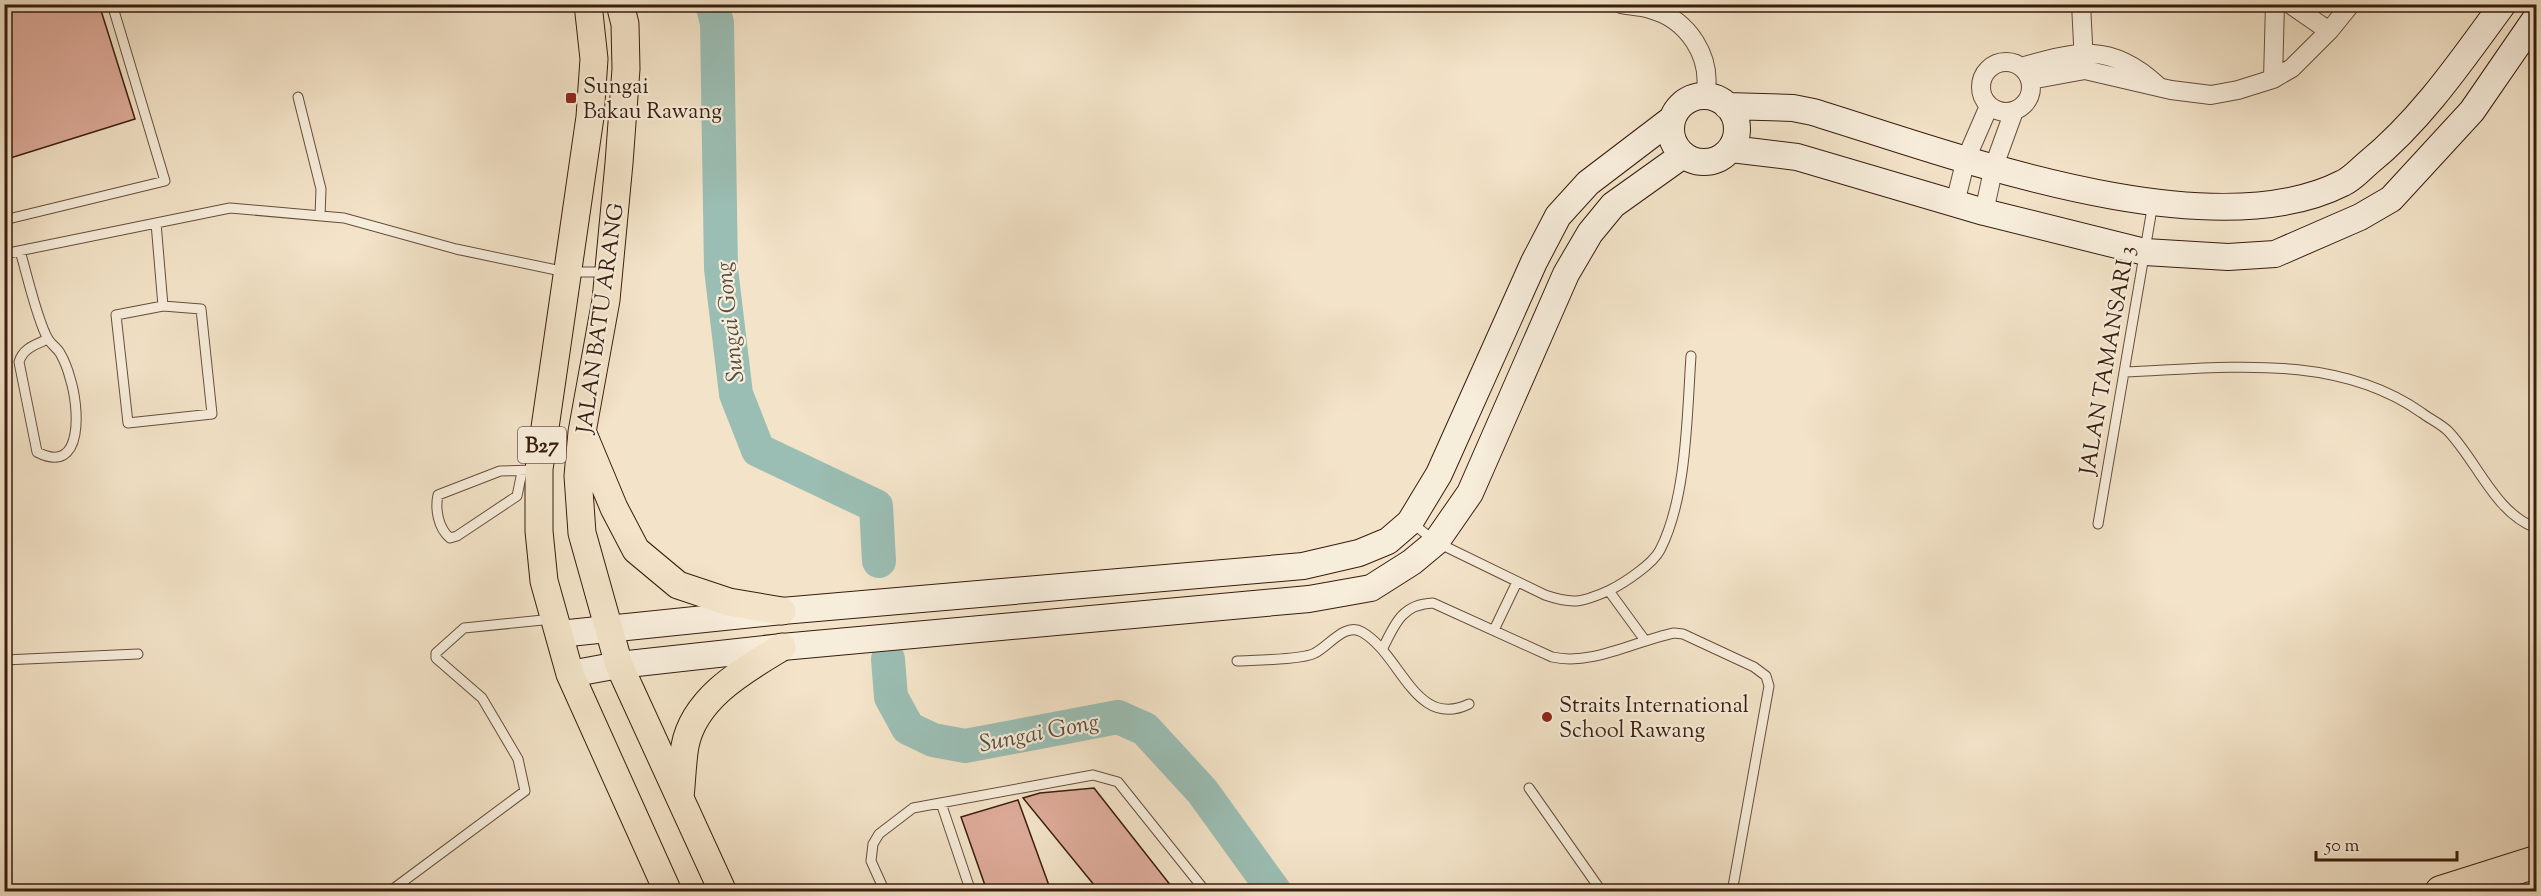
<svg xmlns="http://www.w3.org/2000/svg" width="2541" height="896" viewBox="0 0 2541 896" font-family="'Sorts Mill Goudy',serif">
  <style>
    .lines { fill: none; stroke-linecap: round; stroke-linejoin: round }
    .river { stroke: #9bbeb4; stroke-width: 34 }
    .building { fill: #deab9a; stroke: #381c0e; stroke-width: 1.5 }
    .lane-casing { stroke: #674e3c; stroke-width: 11 }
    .street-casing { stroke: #674e3c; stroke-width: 20 }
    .secondary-casing { stroke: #381c0e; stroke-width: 28 }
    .primary-casing { stroke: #381c0e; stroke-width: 29 }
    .highway-casing { stroke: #381c0e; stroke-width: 34 }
    .lane { stroke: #f7eddb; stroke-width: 9 }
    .street { stroke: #f7eddb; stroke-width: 18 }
    .secondary { stroke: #f7eddb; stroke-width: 26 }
    .primary { stroke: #f3e3c8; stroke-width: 27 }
    .highway { stroke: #f3e3c8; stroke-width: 32 }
    .poi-dot { fill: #8f2418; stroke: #f7eddb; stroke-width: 2 }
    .labels { text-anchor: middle; stroke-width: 4.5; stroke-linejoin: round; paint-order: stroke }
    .shield { fill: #f7eddb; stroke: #715b4c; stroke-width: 1.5 }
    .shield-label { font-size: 21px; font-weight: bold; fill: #381c0e }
    .poi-label { font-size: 22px; fill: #381c0e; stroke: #f7eddb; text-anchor: start }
    .street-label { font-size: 22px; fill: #381c0e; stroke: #f7eddb }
    .water-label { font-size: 24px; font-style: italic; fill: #564d40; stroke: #f7eddb }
  </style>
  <rect width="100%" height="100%" fill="#f3e3c8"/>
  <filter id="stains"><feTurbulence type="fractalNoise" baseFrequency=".00333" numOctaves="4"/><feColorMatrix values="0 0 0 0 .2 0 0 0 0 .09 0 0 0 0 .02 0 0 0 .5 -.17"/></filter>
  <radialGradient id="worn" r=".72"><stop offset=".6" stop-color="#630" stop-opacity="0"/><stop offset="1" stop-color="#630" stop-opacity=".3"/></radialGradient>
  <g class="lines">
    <path class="river" d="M712 4 717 23 721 269 736 394 758 450 876 506 879 561
      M888 659 891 697 908 728 933 740 965 746 1118 717 1145 729 1202 791 1275 892"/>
  </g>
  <path class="building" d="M4 4H99L135 119 4 160Z
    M1094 788 1175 891H1099L1023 798 1040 793Z
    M1018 800 1051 891H987L961 817Z"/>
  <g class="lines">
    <defs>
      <path id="lane" d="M459 4V6
        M298 97 321 189 320 216
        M4 220 165 181 112 4
        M156 223 163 306 116 315 128 423 212 414 201 309 163 306
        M20 251C27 274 37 320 48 339 51 344 57 348 60 353 64 360 68 370 70 378 79 405 85 477 37 452L19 362C23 348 35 345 48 339
        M4 254 230 208 344 218 456 249 566 272H605
        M2124 372C2224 368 2336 352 2422 413 2430 419 2441 424 2448 431 2477 461 2495 513 2536 528
        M522 472 517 496 457 536 450 538C438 528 435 509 438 495L500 471 536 470
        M1412 523 1436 542 1545 595C1574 605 1583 602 1610 590 1624 583 1653 564 1660 550 1687 498 1687 414 1691 356
        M2098 524 2153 203
        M1609 591 1644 639
        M1494 630 1517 582
        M1383 648C1395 623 1403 604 1433 603L1552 657C1592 666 1635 641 1674 633L1683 634 1754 667 1766 676 1769 686 1732 892
        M4 660 138 654
        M1237 661C1254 660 1302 660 1315 653 1329 646 1345 622 1362 632 1401 654 1415 730 1469 704
        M1529 788 1602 892
        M941 803 971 892
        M389 892 525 791 518 759 482 698 436 658V653L464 628 553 619
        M885 892 871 861 873 844 879 834 913 808 1093 775 1118 782 1206 892"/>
      <path id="street" d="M1621 4C1630 6 1641 6 1650 9 1688 19 1713 57 1705 96
        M2081 4 2084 63
        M2290 4 2329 31
        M1981 87a25 25 0 1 1 50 0a25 25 0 1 1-50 0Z
        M2021 67C2077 51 2111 42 2157 85
        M2273 79 2275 4
        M2030 80 2085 70 2171 90 2211 95 2238 90 2273 79 2292 68 2329 31 2351 4
        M1955 203 1966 159 1989 106
        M1984 212 1994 166 2014 111"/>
      <path id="secondary" d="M1671 129a33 33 0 1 1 66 0a33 33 0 1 1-66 0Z
        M1727 106 1793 108 1813 112C1950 154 2208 252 2343 183 2352 179 2360 170 2368 163 2422 119 2462 60 2503 4
        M1731 149 1797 157 1984 212 2145 252 2228 257 2275 254 2360 217 2391 199 2472 111 2536 18
        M559 634 782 611 1303 566 1359 553 1388 541 1410 522 1439 474 1534 262 1558 216 1588 183 1672 119
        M570 674 619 665 782 647 1309 599 1371 588 1412 562 1436 542 1470 493 1566 274 1590 233 1613 205 1683 155"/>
      <path id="primary" d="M588 4 594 59 590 117 539 469V531L544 581 570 674 668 892
        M620 4 625 24 626 69 619 163 606 300 582 432 578 476 582 533 619 665 723 892
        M584 436 614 508 636 550 678 585 729 602 782 611
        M680 797C682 780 682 763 685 746 694 698 744 670 782 647"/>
      <path id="highway" d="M2441 892 2536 862"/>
    </defs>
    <use href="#lane" class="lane-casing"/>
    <use href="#street" class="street-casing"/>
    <use href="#secondary" class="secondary-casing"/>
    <use href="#primary" class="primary-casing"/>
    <use href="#highway" class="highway-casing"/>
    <use href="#lane" class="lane"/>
    <use href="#street" class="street"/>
    <use href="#secondary" class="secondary"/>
    <use href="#primary" class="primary"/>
    <use href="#highway" class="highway"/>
  </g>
  <g class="poi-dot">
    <rect x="565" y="92" width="12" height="12" rx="3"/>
    <circle cx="1547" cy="717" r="6"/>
  </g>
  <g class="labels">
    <rect class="shield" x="518" y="427" width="48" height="36" rx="4.5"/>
    <g class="shield-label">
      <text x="542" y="452">B27</text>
    </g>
    <g class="poi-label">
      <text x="583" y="93">Sungai<tspan x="583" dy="25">Bakau Rawang</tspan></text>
      <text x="1559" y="712">Straits International<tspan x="1559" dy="25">School Rawang</tspan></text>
    </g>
    <g class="street-label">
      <text transform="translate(599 318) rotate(-82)" y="8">JALAN BATU ARANG</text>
      <text transform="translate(2106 360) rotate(-80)" y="8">JALAN TAMANSARI 3</text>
    </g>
    <g class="water-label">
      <text transform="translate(729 322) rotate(-96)" y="8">Sungai Gong</text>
      <text transform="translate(1039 732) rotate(-11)" y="8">Sungai Gong</text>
    </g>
  </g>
  <rect width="2541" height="896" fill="none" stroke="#f3e3c8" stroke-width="24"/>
  <rect x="6" y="6" width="2529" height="884" fill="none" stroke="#381c0e" stroke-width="3"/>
  <rect x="12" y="12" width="2517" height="872" fill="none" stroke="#381c0e" stroke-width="1.5"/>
  <path d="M2316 851v9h141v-9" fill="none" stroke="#381c0e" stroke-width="3"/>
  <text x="2325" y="851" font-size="18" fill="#381c0e" stroke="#f7eddb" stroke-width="4.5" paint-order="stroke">50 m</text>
  <rect width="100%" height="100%" filter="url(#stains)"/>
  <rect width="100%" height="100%" fill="url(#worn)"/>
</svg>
